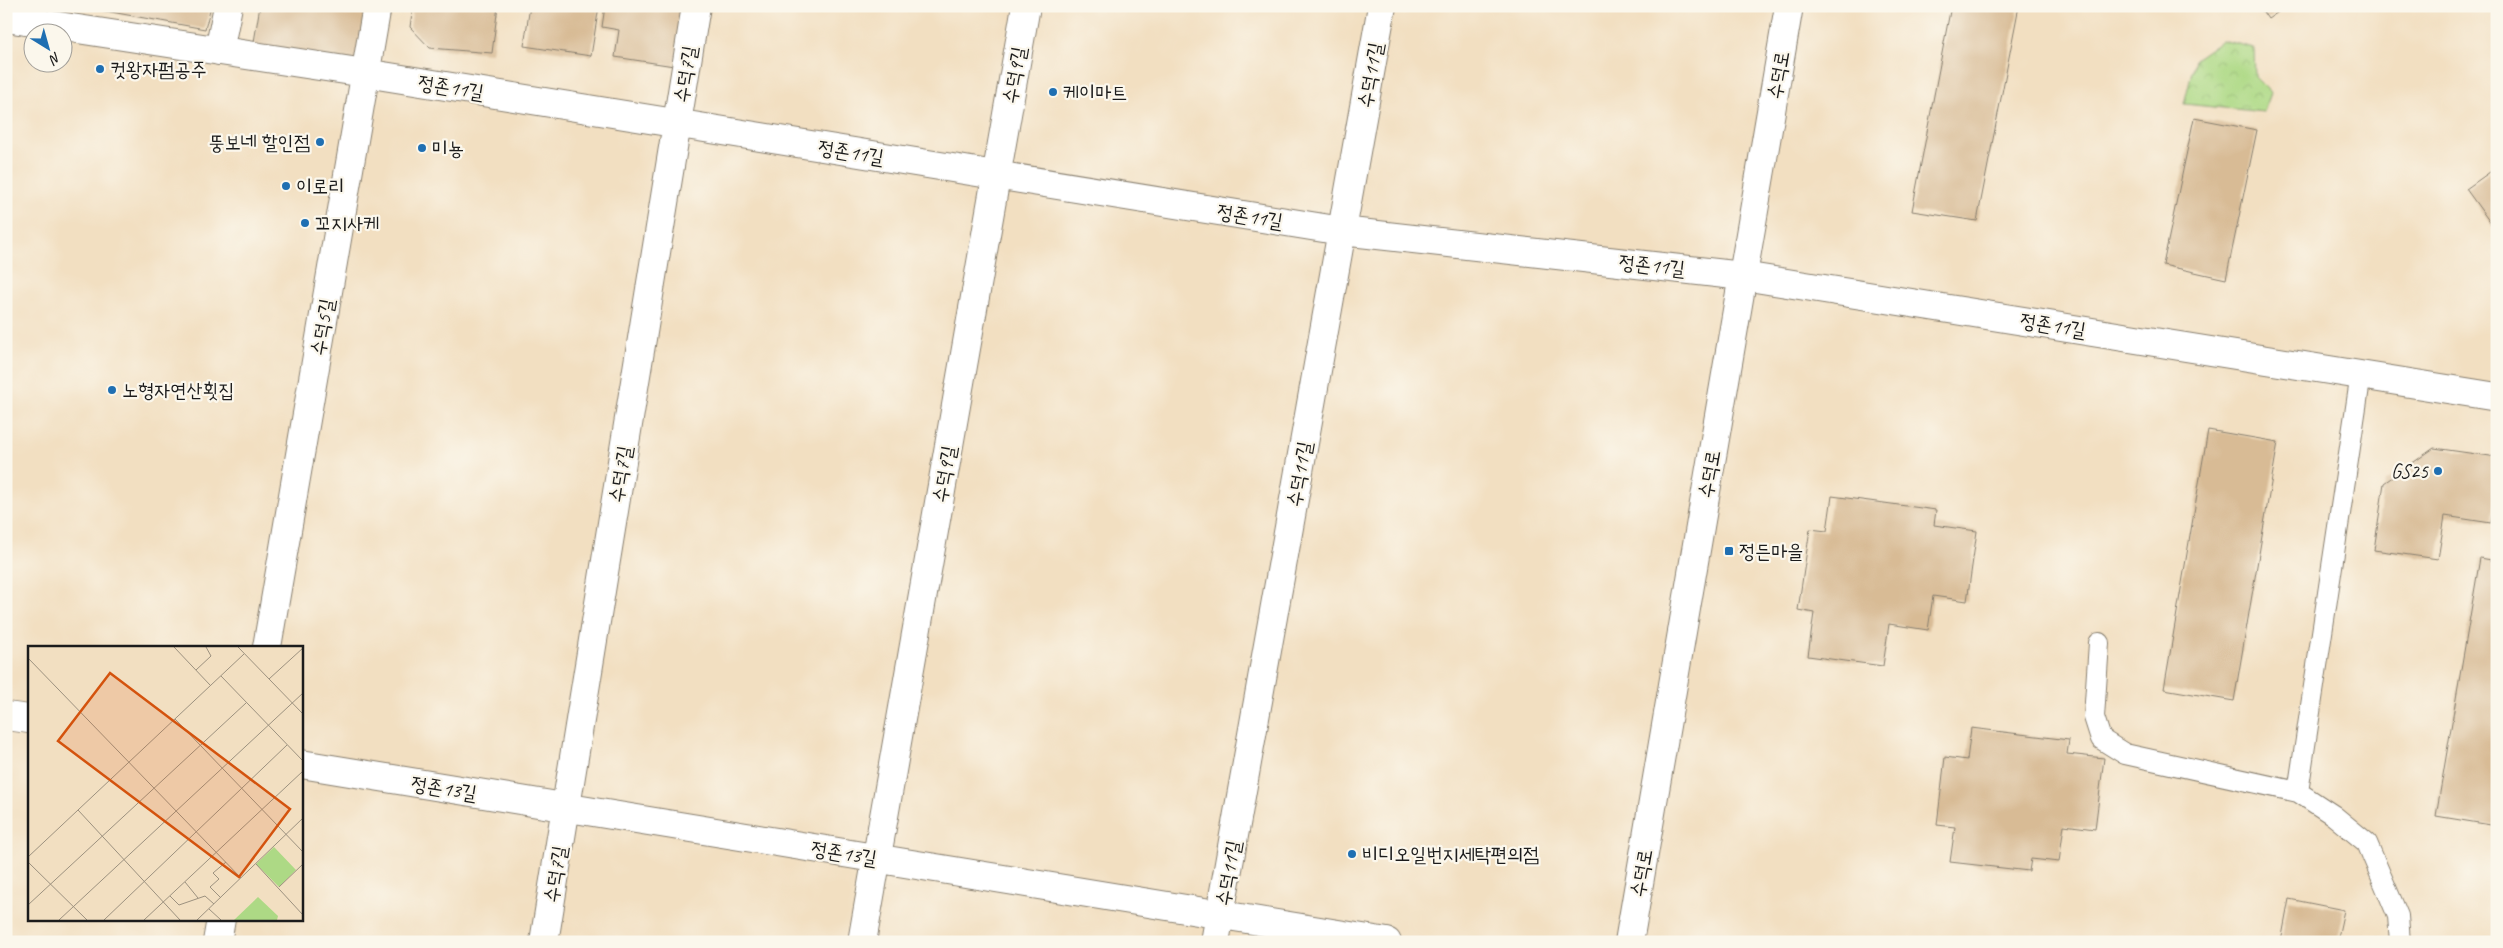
<svg xmlns="http://www.w3.org/2000/svg" width="2503" height="948" viewBox="0 0 2503 948" font-family="Caveat,'Poor Story',sans-serif">
  <style>
    .park { fill: url(#park-crowns); stroke: #647a50 }
    .building { fill: #d8bb95 }
    .lines { fill: none; stroke-linecap: round; stroke-linejoin: round }
    .service-casing { stroke: #877e6e; stroke-width: 22 }
    .minor-casing { stroke: #877e6e; stroke-width: 30 }
    .secondary-casing { stroke: #877e6e; stroke-width: 30 }
    .service { stroke: #fff; stroke-width: 20 }
    .minor { stroke: #fff; stroke-width: 28 }
    .secondary { stroke: #fff; stroke-width: 28 }
    .poi-dot { fill: #1f6fb2; stroke: #fbf7ec; stroke-width: 2 }
    .labels { text-anchor: middle; stroke-width: 4.5; stroke-linejoin: round; paint-order: stroke }
    .poi-label { font-size: 20px; fill: #1c1c1c; stroke: #fbf7ec; text-anchor: start }
    .street-label { font-size: 20px; fill: #1c1c1c; stroke: #fbf7ec }
    .inset-road { fill: none; stroke: #9c917f; stroke-width: 1 }
    .view { fill: #d4530e; fill-opacity: 0.15; stroke: #d4530e; stroke-width: 2.5 }
    .inset-edge { fill: none; stroke: #1c1c1c; stroke-width: 2.5 }
  </style>
  <defs>
    <pattern id="park-crowns" width="20" height="18" patternUnits="userSpaceOnUse" patternTransform="scale(1.25)"><rect width="20" height="18" fill="#add985"/><path d="M2 6a3 3 0 1 1 6 0M12 15a3 3 0 1 1 6 0" fill="none" stroke="#94ba72"/></pattern>
  </defs>
  <rect width="100%" height="100%" fill="#fbf7ec"/>
  <filter id="ink" filterUnits="userSpaceOnUse"><feTurbulence type="fractalNoise" baseFrequency=".02" numOctaves="2"/><feDisplacementMap in="SourceGraphic" scale="10" xChannelSelector="R" yChannelSelector="G"/><feConvolveMatrix kernelMatrix="1 2 1 2 8 2 1 2 1" color-interpolation-filters="sRGB"/></filter>
  <filter id="wash" filterUnits="userSpaceOnUse"><feTurbulence type="fractalNoise" baseFrequency=".0096" numOctaves="4" result="noise"/><feDisplacementMap in="SourceGraphic" scale="20" xChannelSelector="R" yChannelSelector="G"/><feGaussianBlur stdDeviation="1.12" result="paint"/><feColorMatrix in="noise" values="0 0 0 0 0 0 0 0 0 0 0 0 0 0 0 0 0 1.4 0 .05"/><feComposite in="paint" operator="in"/></filter>
  <g filter="url(#wash)">
    <rect width="100%" height="100%" fill="#f2dfc1"/>
    <path class="park" d="M2222 40 2254 48 2255 77 2271 93 2264 112 2184 104 2195 59Z"/>
    <g id="blocks">
      <path class="building" d="M78 6H211L205 29Z
        M260 6H367L358 64 252 54Z
        M413 6H498L492 53 430 48 410 27Z
        M530 6H599L591 56 524 46Z
        M605 6H684L674 66 615 57 619 30 602 27Z
        M1951 6H2019L1977 221 1912 211Z
        M2259 6H2287L2268 19Z
        M2194 118 2257 130 2226 279 2163 265Z
        M2497 167V232L2466 189Z
        M2208 430 2278 442 2234 701 2164 689Z
        M2434 448 2497 457V483L2491 523 2445 516 2438 559 2374 550 2384 483Z
        M1832 496 1936 510 1934 525 1977 531 1967 601 1933 596 1928 630 1889 624 1883 666 1808 656 1814 613 1798 610 1810 529 1827 531Z
        M2480 558 2497 561V826L2436 816Z
        M1971 728 2069 740 2067 754 2104 758 2095 829 2064 825 2059 862 2031 859 2029 871 1950 862 1955 827 1937 825 1945 757 1967 760Z
        M2289 899 2344 910 2337 942H2281Z"/>
    </g>
  </g>
  <g filter="url(#ink)">
    <use href="#blocks" fill-opacity="0" stroke="#877e6e" stroke-width="1"/>
    <g class="lines">
      <defs>
        <path id="service" d="M2099 643 2094 717 2101 739 2125 754 2298 792 2333 815 2367 843 2398 916 2400 942
          M2298 792 2361 374"/>
        <path id="minor" d="M6 18 365 73 1342 231 1743 276 2497 397
          M219 51 228 6
          M267 647 377 6
          M6 716 29 719
          M301 764 1387 942
          M217 942 221 919
          M544 942 696 6
          M862 942 1026 6
          M1215 942 1382 6"/>
        <path id="secondary" d="M1629 942 1789 6"/>
      </defs>
      <use href="#service" class="service-casing"/>
      <use href="#minor" class="minor-casing"/>
      <use href="#secondary" class="secondary-casing"/>
      <use href="#service" class="service"/>
      <use href="#minor" class="minor"/>
      <use href="#secondary" class="secondary"/>
    </g>
  </g>
  <g class="poi-dot">
    <circle cx="100" cy="69" r="5"/>
    <circle cx="1053" cy="92" r="5"/>
    <circle cx="320" cy="142" r="5"/>
    <circle cx="422" cy="148" r="5"/>
    <circle cx="286" cy="186" r="5"/>
    <circle cx="305" cy="223" r="5"/>
    <circle cx="112" cy="390" r="5"/>
    <circle cx="2438" cy="471" r="5"/>
    <rect x="1724" y="546" width="10" height="10" rx="2.5"/>
    <circle cx="1352" cy="854" r="5"/>
  </g>
  <g class="labels">
    <g class="poi-label">
      <text x="110" y="76">컷왕자펌공주</text>
      <text x="1063" y="99">케이마트</text>
      <text x="310" y="149" text-anchor="end">뚱보네 할인점</text>
      <text x="432" y="155">미뇽</text>
      <text x="296" y="193">이로리</text>
      <text x="315" y="230">꼬지사케</text>
      <text x="122" y="397">노형자연산횟집</text>
      <text x="2428" y="478" text-anchor="end">GS25</text>
      <text x="1739" y="558">정든마을</text>
      <text x="1362" y="861">비디오일번지세탁편의점</text>
    </g>
    <g class="street-label">
      <text transform="translate(685 74) rotate(-81)" y="7">수덕7길</text>
      <text transform="translate(1014 75) rotate(-80)" y="7">수덕9길</text>
      <text transform="translate(1370 75) rotate(-80)" y="7">수덕11길</text>
      <text transform="translate(1778 75) rotate(-80)" y="7">수덕로</text>
      <text transform="translate(451 87) rotate(9)" y="7">정존11길</text>
      <text transform="translate(851 152) rotate(9)" y="7">정존11길</text>
      <text transform="translate(1250 216) rotate(9)" y="7">정존11길</text>
      <text transform="translate(1652 265) rotate(6)" y="7">정존11길</text>
      <text transform="translate(2053 325) rotate(9)" y="7">정존11길</text>
      <text transform="translate(322 327) rotate(-80)" y="7">수덕5길</text>
      <text transform="translate(620 474) rotate(-81)" y="7">수덕7길</text>
      <text transform="translate(944 474) rotate(-80)" y="7">수덕9길</text>
      <text transform="translate(1299 474) rotate(-80)" y="7">수덕11길</text>
      <text transform="translate(1709 474) rotate(-80)" y="7">수덕로</text>
      <text transform="translate(444 788) rotate(9)" y="7">정존13길</text>
      <text transform="translate(844 853) rotate(9)" y="7">정존13길</text>
      <text transform="translate(1228 873) rotate(-80)" y="7">수덕11길</text>
      <text transform="translate(1641 873) rotate(-80)" y="7">수덕로</text>
      <text transform="translate(555 874) rotate(-81)" y="7">수덕7길</text>
    </g>
  </g>
  <g transform="translate(28 646)">
    <rect width="275" height="275" fill="#f2dfc1"/>
    <path d="M230 251 250 270 249 274H206Z" fill="#add985"/>
    <path d="M246 201 268 224 251 241 228 218Z" fill="#add985"/>
    <path class="inset-road" d="M146 1 182 39M210 1 275 68M0 12 213 232M168 24 183 10 178 1M193 30 275 115M241 33 275 2M147 73 275 206M50 164 152 274M0 211 216 8M0 216 59 274M228 218 275 269M157 236 170 252M251 241 275 218M142 250 151 259 177 250 186 258M193 252 182 241 191 233 185 227 198 216M0 259 218 57M181 263 193 274M31 274 275 47M76 274 259 99M116 274 275 125M169 274 275 172"/>
    <path class="view" d="M82 27 262 163 211 231 30 95Z"/>
    <rect width="275" height="275" class="inset-edge"/>
  </g>
  <rect width="2503" height="948" fill="none" stroke="#fbf7ec" stroke-width="25"/>
  <g transform="translate(48 48) rotate(143)"><circle r="24" fill="#fbf7ec" stroke="#a29f99"/>
  <path d="M0-4L9 19L0 12L-9 19Z" fill="#1f6fb2"/>
  <text y="-8" font-size="14" font-weight="bold" text-anchor="middle" fill="#1c1c1c">N</text>
  </g>
</svg>
